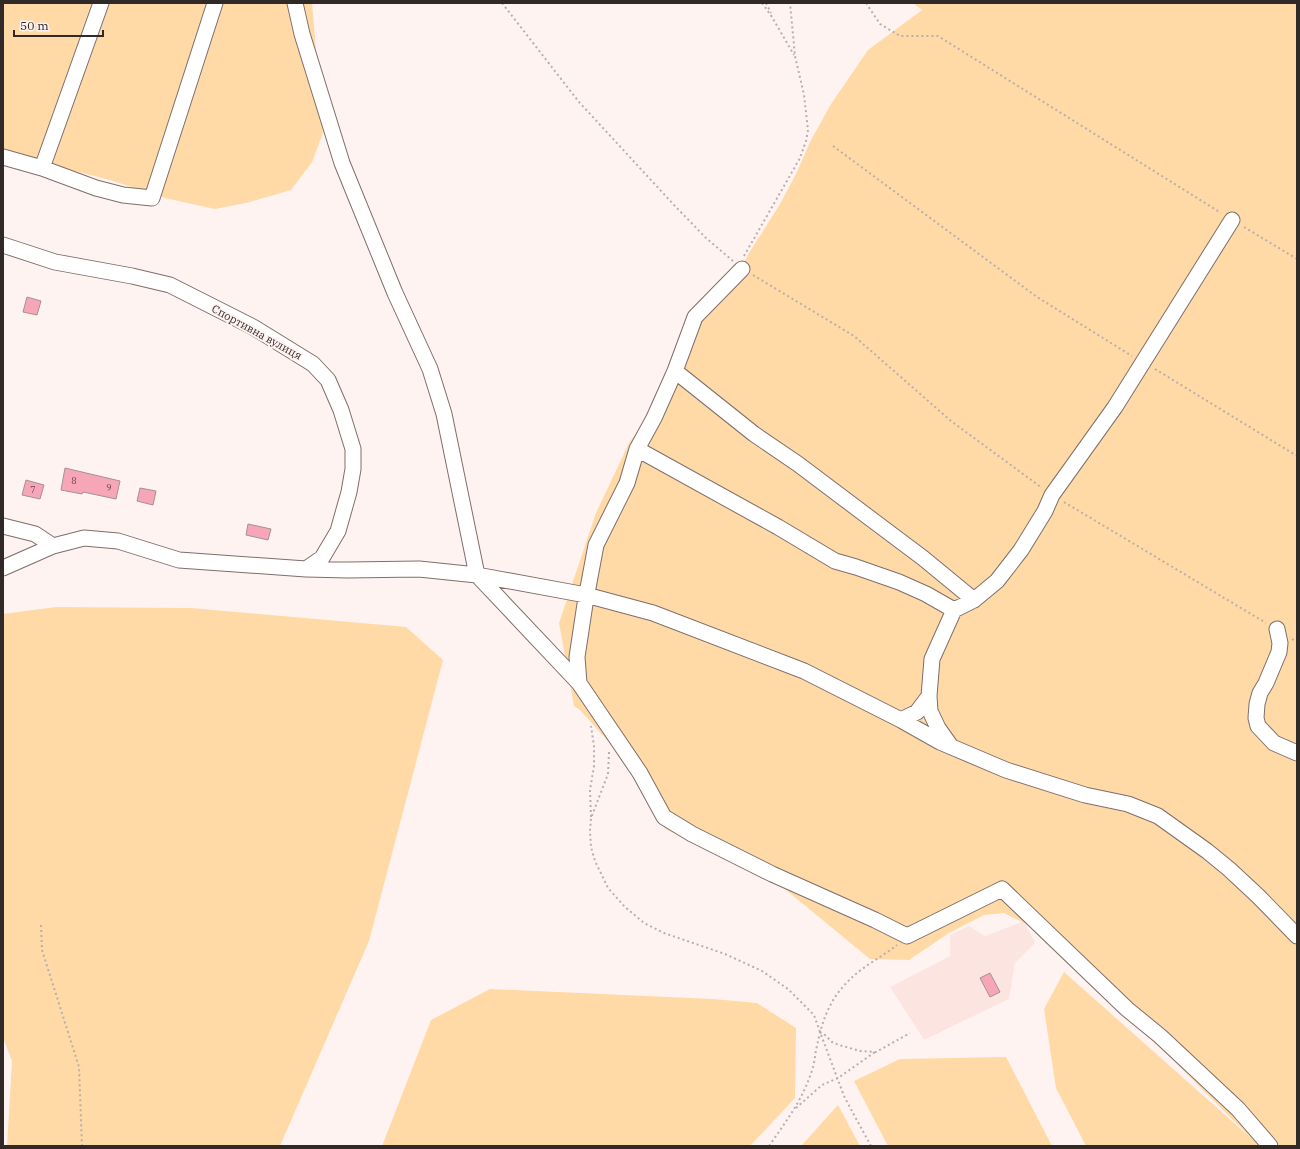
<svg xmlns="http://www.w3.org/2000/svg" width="1300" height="1149" viewBox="0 0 1300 1149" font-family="'IBM Plex Serif',serif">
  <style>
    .built { fill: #fce5e1 }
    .green { fill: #ffdaa6 }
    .building { fill: #f7a6b8; stroke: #a39194 }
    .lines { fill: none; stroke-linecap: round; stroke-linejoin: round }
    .minor-casing { stroke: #7f6e6b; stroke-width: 17 }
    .path { stroke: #b8aead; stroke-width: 2; stroke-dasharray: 2 3; stroke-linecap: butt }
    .minor { stroke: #fff; stroke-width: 15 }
    .labels { text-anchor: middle; stroke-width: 4; stroke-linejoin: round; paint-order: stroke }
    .number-label { font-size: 9px; fill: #62484c }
    .street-label { font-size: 11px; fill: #302928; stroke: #fff3f1 }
  </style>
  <rect width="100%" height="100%" fill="#fff3f1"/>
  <path class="built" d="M1024 921 1035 943 1015 963 1009 999 924 1040 890 987 950 956V935L969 926 985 936Z"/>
  <path class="green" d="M3 3H312L323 133 312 162 291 190 246 203 215 209 165 198 110 180 3 153Z
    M913 3H1297V1146H1086L1056 1088 1044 1009 1064 972 1251 1138 1175 1062 1091 983 1046 943 1034 928 1004 913 984 915 949 933 909 960 870 959 769 876 665 829 623 758 580 710 574 706 559 623 596 513 630 441 672 392 686 364 695 327 730 288 749 253 780 204 796 174 810 142 831 104 868 50 922 10Z
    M56 607 191 608 406 627 443 660 369 941 280 1146H7L12 1061 3 1038V614Z
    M490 989 713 999 757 1003 796 1028 795 1098 750 1146H382L431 1020Z
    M1006 1057 1052 1146H888L854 1081 900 1059Z
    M838 1105 860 1146H801Z"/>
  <path class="building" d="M27 297 41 301 37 315 23 312Z
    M65 468 120 481 116 499 83 492 82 494 61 490Z
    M26 480 44 485 40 499 22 495Z
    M140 488 156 491 153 505 137 501Z
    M248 524 271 529 268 540 246 535Z
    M990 973 1000 992 990 997 980 978Z"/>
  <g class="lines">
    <defs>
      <path id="minor" d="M295 3 302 34 342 163 395 293 430 369 444 414 477 575 579 683
        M3 157 42 168 96 188 123 195 152 198 215 3
        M42 168 101 3
        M3 245 55 262 132 276 170 285 253 327 313 364 328 380 341 410 353 449V469L349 492 338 531 322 558 306 569 179 560 118 541 84 538 53 546 35 534 3 526
        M742 269 695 317 675 371 654 418 637 449 627 483 596 545 585 604 577 657 579 683 640 773 664 817 692 834 772 874 875 920 907 936 1002 889 1127 1009 1160 1036 1238 1109 1270 1146
        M675 371 754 434 798 464 875 522 923 558 974 600
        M637 449 778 527 835 561 856 567 899 582 926 594 954 610
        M3 568 53 546
        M306 569 348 570 419 569 477 575 586 595 653 613 804 671 901 720 940 742 1006 770 1085 795 1128 804 1158 816 1207 851 1229 869 1258 896 1297 936
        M1277 629 1280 643 1279 652 1266 683 1260 693 1257 704 1256 718 1258 726 1274 743 1297 753
        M901 720 917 712 929 696
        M950 745 938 728 930 711 929 696 932 659 954 610 974 600 997 581 1021 550 1045 511 1052 495 1115 407 1232 220"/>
    </defs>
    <use href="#minor" class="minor-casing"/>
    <path class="path" d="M502 3 579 102 674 205 706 238 733 261
      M762 3 772 17 794 55
      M766 3 771 13
      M866 3 880 24 900 36H938L1221 213
      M833 146 1037 297 1132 356
      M1244 227 1297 259
      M744 256 800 158 806 141 808 130 804 95 795 56 790 3
      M753 275 854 336 951 421 1042 488
      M1155 369 1297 456
      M1064 502 1266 623
      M1292 639 1297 642
      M609 752 608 774 591 818 590 831 591 847 595 861 608 888 625 907 644 923 664 933 725 954 762 971 788 989 814 1015 820 1032
      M591 817 590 790 594 766V746L591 726
      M41 925 42 950 79 1067 82 1146
      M796 1108 822 1085 838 1078 875 1052
      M769 1146C787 1120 804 1098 813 1067 815 1060 815 1053 817 1046 821 1025 828 1004 842 988 857 969 879 959 897 945
      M871 1146 853 1113 844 1096 820 1032 825 1035 832 1042 839 1045 860 1051 876 1052 910 1033"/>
    <use href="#minor" class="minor"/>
  </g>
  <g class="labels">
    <g class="number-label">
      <text x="74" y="484">8</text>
      <text x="109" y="491">9</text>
      <text x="33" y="493">7</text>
    </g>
    <g class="street-label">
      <text transform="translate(257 332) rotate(29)" y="4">Спортивна вулиця</text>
    </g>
  </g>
  <rect width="1300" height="1149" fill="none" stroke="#302928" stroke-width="8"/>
  <path d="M14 30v6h89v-6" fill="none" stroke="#302928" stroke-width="2"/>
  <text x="20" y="30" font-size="12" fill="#302928" stroke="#fff3f1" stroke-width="3" paint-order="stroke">50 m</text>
</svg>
